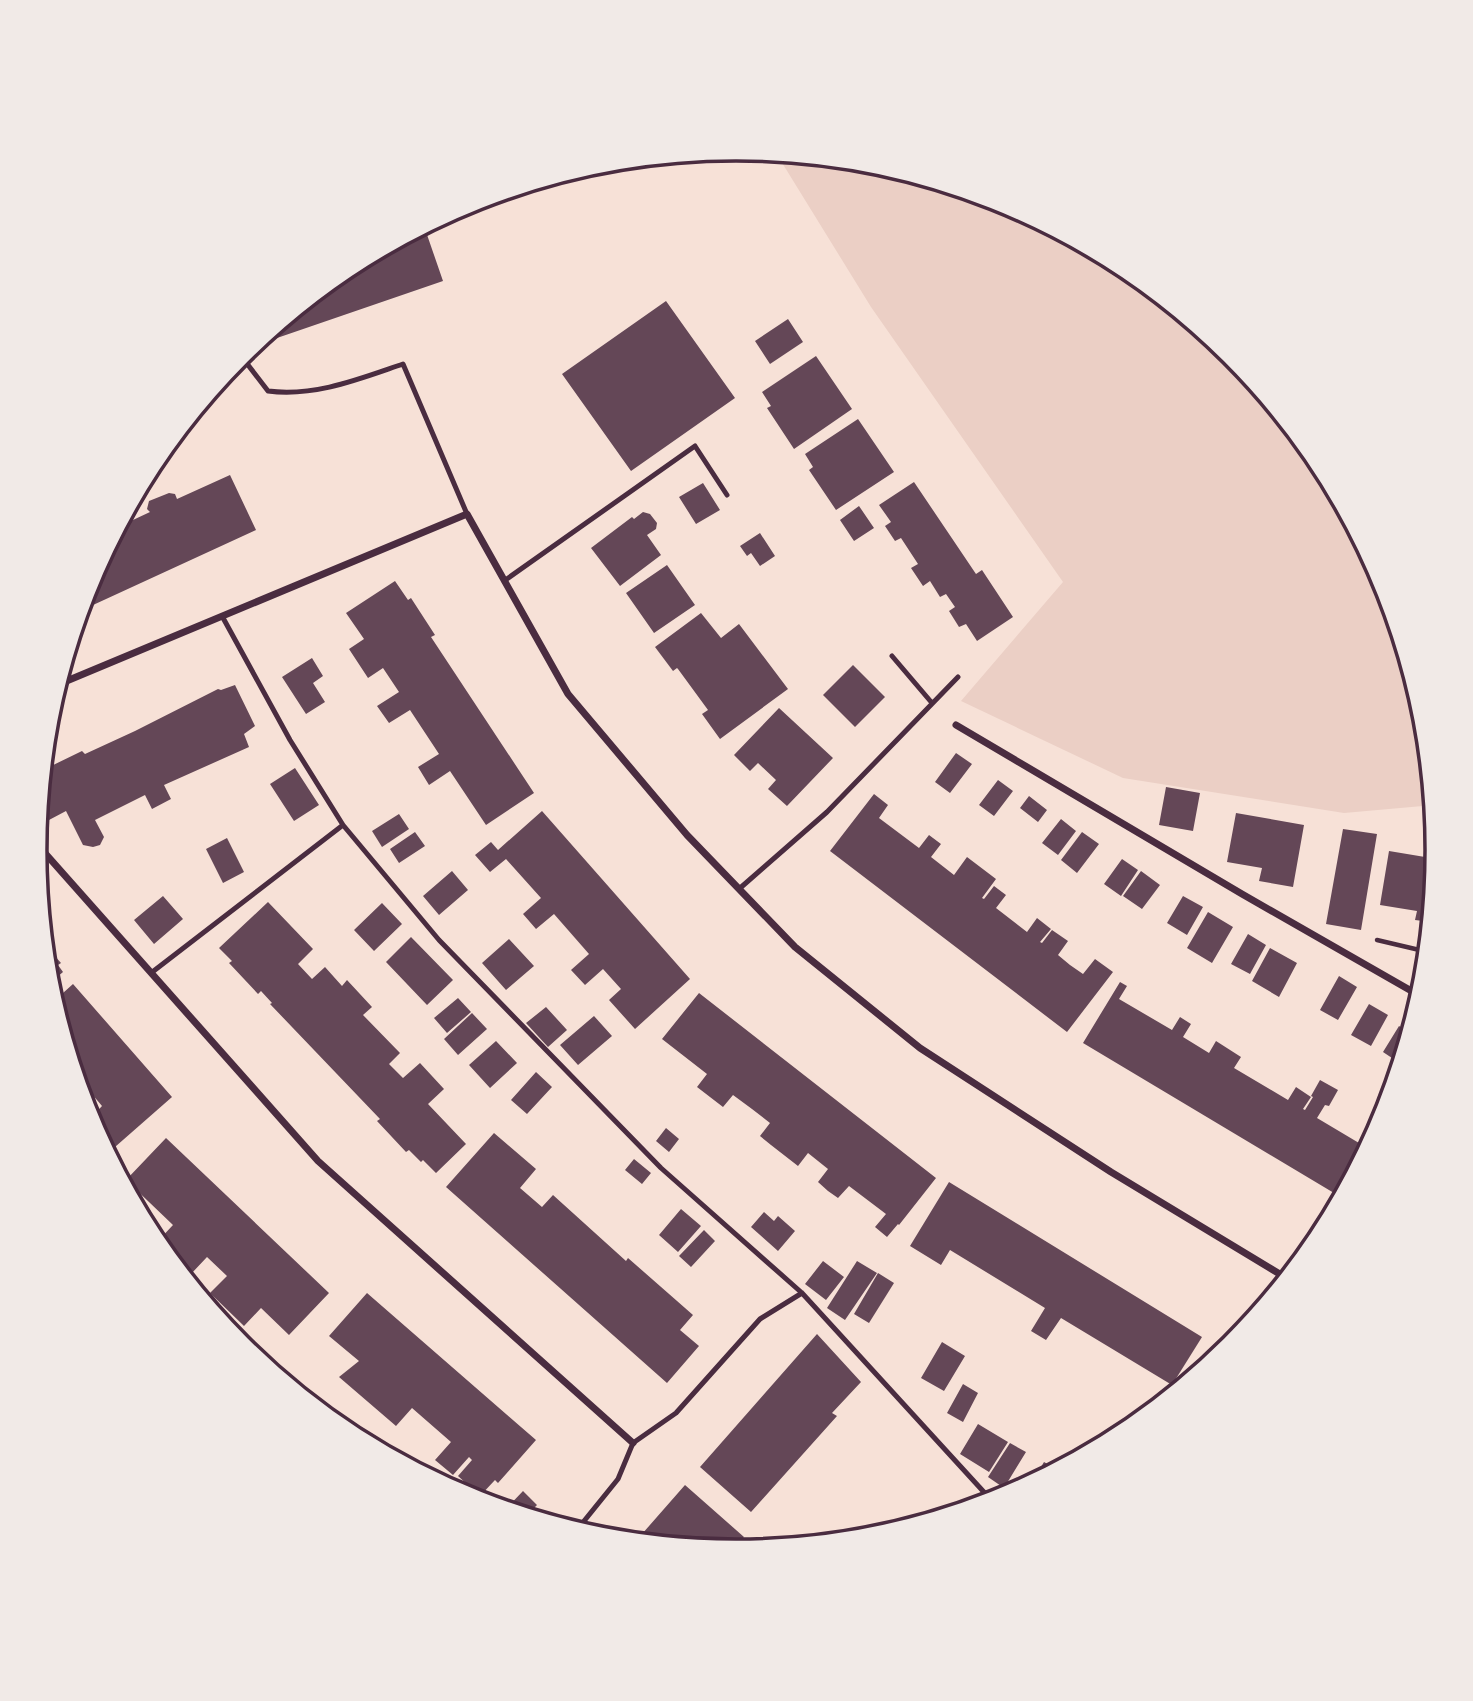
<svg xmlns="http://www.w3.org/2000/svg" width="1473" height="1701" viewBox="0 0 1473 1701" font-family="Figtree,sans-serif">
  <style>
    .green { fill: #ebcfc5 }
    .building { fill: #644757 }
    .lines { fill: none; stroke-linecap: round; stroke-linejoin: round }
    .path { stroke: #4a2c40; stroke-width: 4.5 }
    .service { stroke: #4a2c40; stroke-width: 5 }
    .minor { stroke: #4a2c40; stroke-width: 7 }
    .rim { fill: none; stroke: #4a2c40; stroke-width: 3.5 }
  </style>
  <rect width="100%" height="100%" fill="#f7e1d7"/>
  <path class="green" d="M776 153 874 163 1005 203 1127 267 1233 355 1320 461 1385 582 1425 714 1434 805 1344 813 1123 778 961 701 1063 582 871 307Z"/>
  <path class="building" d="M424 226 443 281 277 338 273 327 347 267Z
    M666 301 735 398 631 471 562 374Z
    M788 319 803 342 770 364 755 341Z
    M816 356 852 409 794 449 767 408 771 406 762 392Z
    M858 419 894 472 836 510 809 470 813 467 805 454Z
    M230 475 256 530 80 611 89 582 118 527 150 512 147 509 149 501 169 493 175 494 177 499Z
    M914 482 976 574 982 570 1013 617 977 641 966 624 959 627 949 611 955 607 946 594 940 597 930 581 923 586 911 568 918 564 901 538 895 541 885 526 891 522 879 505Z
    M703 483 720 510 696 524 679 497Z
    M859 506 874 528 854 541 840 520Z
    M643 512 650 514 657 523 656 529 647 535 661 555 620 586 591 548 632 517 634 519Z
    M760 533 775 556 760 566 751 553 747 556 740 546Z
    M667 565 695 605 654 633 626 593Z
    M395 581 408 600 411 598 435 635 431 637 534 793 486 825 450 771 429 785 418 767 439 754 410 710 389 723 377 706 399 692 383 668 368 678 349 649 364 639 346 613Z
    M701 613 721 638 739 624 788 689 720 739 702 714 708 710 678 669 677 668 673 671 655 647Z
    M312 658 323 676 313 683 325 702 306 714 282 677Z
    M853 665 885 697 855 727 823 695Z
    M235 685 255 726 244 734 249 747 164 785 171 799 152 809 145 795 95 820 104 837 100 845 93 847 83 845 66 811 49 820 40 803 41 787 51 782 45 769 82 751 85 754 135 731 218 689 221 690Z
    M779 708 833 758 787 806 768 789 776 780 758 763 750 771 734 755Z
    M956 753 972 764 950 793 935 782Z
    M295 768 319 805 294 821 270 784Z
    M998 780 1013 791 994 816 979 805Z
    M1166 787 1200 793 1193 831 1159 825Z
    M874 794 888 805 879 818 919 848 929 835 941 844 931 857 954 875 967 857 996 879 982 898 984 899 994 886 1006 895 996 908 1027 932 1037 918 1051 929 1040 942 1042 943 1052 930 1068 941 1058 955 1070 965 1083 974 1095 959 1113 972 1067 1032 830 851Z
    M1029 796 1047 810 1038 822 1020 808Z
    M542 811 690 979 635 1029 609 1000 621 989 603 969 585 985 571 970 589 954 554 914 536 929 523 914 541 898 506 859 490 872 475 855 491 842 498 850Z
    M1236 813 1304 825 1293 887 1259 881 1262 868 1227 862Z
    M399 814 409 829 382 847 372 831Z
    M1061 819 1076 831 1058 855 1042 843Z
    M1343 829 1377 834 1361 930 1326 924Z
    M415 832 425 846 399 863 390 849Z
    M1082 832 1099 844 1077 873 1061 860Z
    M227 838 244 872 223 883 206 849Z
    M1389 851 1437 859 1431 922 1415 920 1417 911 1380 905Z
    M1122 859 1138 870 1121 896 1104 884Z
    M452 871 468 890 439 915 423 896Z
    M1141 871 1160 885 1142 909 1123 896Z
    M163 896 183 919 154 944 134 920Z
    M1183 896 1203 907 1187 935 1167 923Z
    M268 902 313 949 298 964 312 979 325 967 342 986 347 980 372 1007 363 1015 400 1053 389 1064 403 1078 420 1063 444 1089 428 1104 466 1144 436 1173 423 1160 421 1162 409 1150 406 1152 377 1121 380 1119 270 1004 272 1003 261 991 258 994 229 963 232 961 219 948Z
    M382 903 402 924 374 951 354 930Z
    M1208 912 1233 927 1212 963 1187 948Z
    M1248 934 1266 945 1250 974 1231 964Z
    M411 937 453 980 427 1005 386 962Z
    M509 939 534 966 506 990 482 963Z
    M44 944 61 963 58 965 63 972 48 985Z
    M1270 948 1297 963 1279 997 1252 981Z
    M1339 976 1357 987 1338 1020 1320 1010Z
    M1120 982 1127 986 1119 999 1172 1030 1180 1017 1191 1024 1183 1037 1209 1053 1216 1041 1241 1057 1234 1068 1288 1100 1296 1087 1311 1097 1303 1109 1305 1110 1313 1097 1311 1096 1320 1080 1338 1090 1329 1106 1325 1105 1317 1118 1359 1143 1368 1129 1376 1134 1339 1196 1083 1043Z
    M73 984 172 1097 107 1154 89 1120 102 1106 86 1087 80 1092 53 1002Z
    M699 993 936 1178 899 1225 898 1224 887 1237 875 1227 886 1214 849 1186 838 1198 828 1191 818 1182 828 1169 808 1153 798 1166 771 1145 760 1136 770 1123 752 1109 733 1095 723 1107 697 1087 707 1074 662 1039Z
    M458 998 471 1012 447 1033 434 1018Z
    M1369 1004 1388 1015 1371 1046 1351 1035Z
    M546 1007 567 1030 548 1047 526 1023Z
    M472 1013 487 1029 458 1055 444 1039Z
    M594 1016 612 1036 578 1065 560 1045Z
    M1399 1026 1411 1033 1405 1050 1398 1062 1383 1052Z
    M496 1041 517 1063 490 1088 469 1065Z
    M536 1072 552 1087 527 1114 511 1100Z
    M666 1128 679 1139 669 1152 656 1141Z
    M494 1133 536 1169 520 1188 542 1207 553 1195 626 1261 628 1258 693 1315 680 1330 699 1346 667 1383 446 1187Z
    M166 1138 329 1293 289 1335 261 1308 244 1326 210 1293 227 1276 207 1257 191 1274 157 1242 173 1225 126 1180Z
    M634 1159 651 1173 642 1184 625 1170Z
    M949 1182 1202 1337 1172 1385 1061 1318 1046 1340 1031 1331 1045 1308 950 1250 941 1265 910 1246Z
    M681 1209 701 1226 678 1252 659 1235Z
    M764 1212 774 1221 778 1216 795 1231 778 1251 751 1227Z
    M704 1230 715 1241 691 1267 679 1256Z
    M823 1261 844 1277 826 1300 805 1284Z
    M857 1261 877 1273 845 1320 827 1308Z
    M878 1273 894 1283 869 1323 854 1314Z
    M367 1293 536 1440 498 1483 495 1480 480 1496 458 1476 472 1460 469 1457 453 1475 435 1460 451 1442 412 1408 396 1426 339 1377 359 1361 329 1336Z
    M817 1334 861 1382 832 1413 837 1416 751 1512 700 1467Z
    M942 1342 965 1356 944 1391 921 1378Z
    M1219 1344 1229 1349 1207 1368Z
    M963 1384 978 1393 963 1422 947 1413Z
    M978 1424 1008 1442 989 1472 960 1454Z
    M366 1432 382 1447 378 1450 358 1440Z
    M1010 1443 1026 1452 1004 1488 988 1477Z
    M401 1455 416 1468 414 1470 397 1460Z
    M1044 1462 1058 1470 1030 1485Z
    M685 1485 744 1537 731 1551 635 1542Z
    M523 1491 537 1505 526 1516 505 1510Z"/>
  <g class="lines">
    <path class="path" d="M1377 940 1428 952"/>
    <path class="service" d="M241 354 245 361 268 391C315 397 359 379 403 364L467 514
      M504 581 695 446 727 495
      M222 616 290 740 343 825 439 940 661 1168 802 1293 993 1502
      M892 656 932 703
      M739 889 827 812 958 677
      M151 973 343 825
      M576 1531 618 1479 633 1443 676 1413 760 1319 802 1293"/>
    <path class="minor" d="M57 685 467 514 568 694 687 835 795 947 920 1048 1111 1172 1288 1279
      M956 725 1242 894 1422 997
      M36 843 318 1161 633 1443"/>
  </g>
  <path d="M0 0H1473V1701H0ZM47 850a689 689 0 1 1 1378 0a689 689 0 1 1-1378 0Z" fill="#f1eae7" fill-rule="evenodd"/>
  <path class="rim" d="M47 850a689 689 0 1 1 1378 0a689 689 0 1 1-1378 0Z"/>
</svg>
